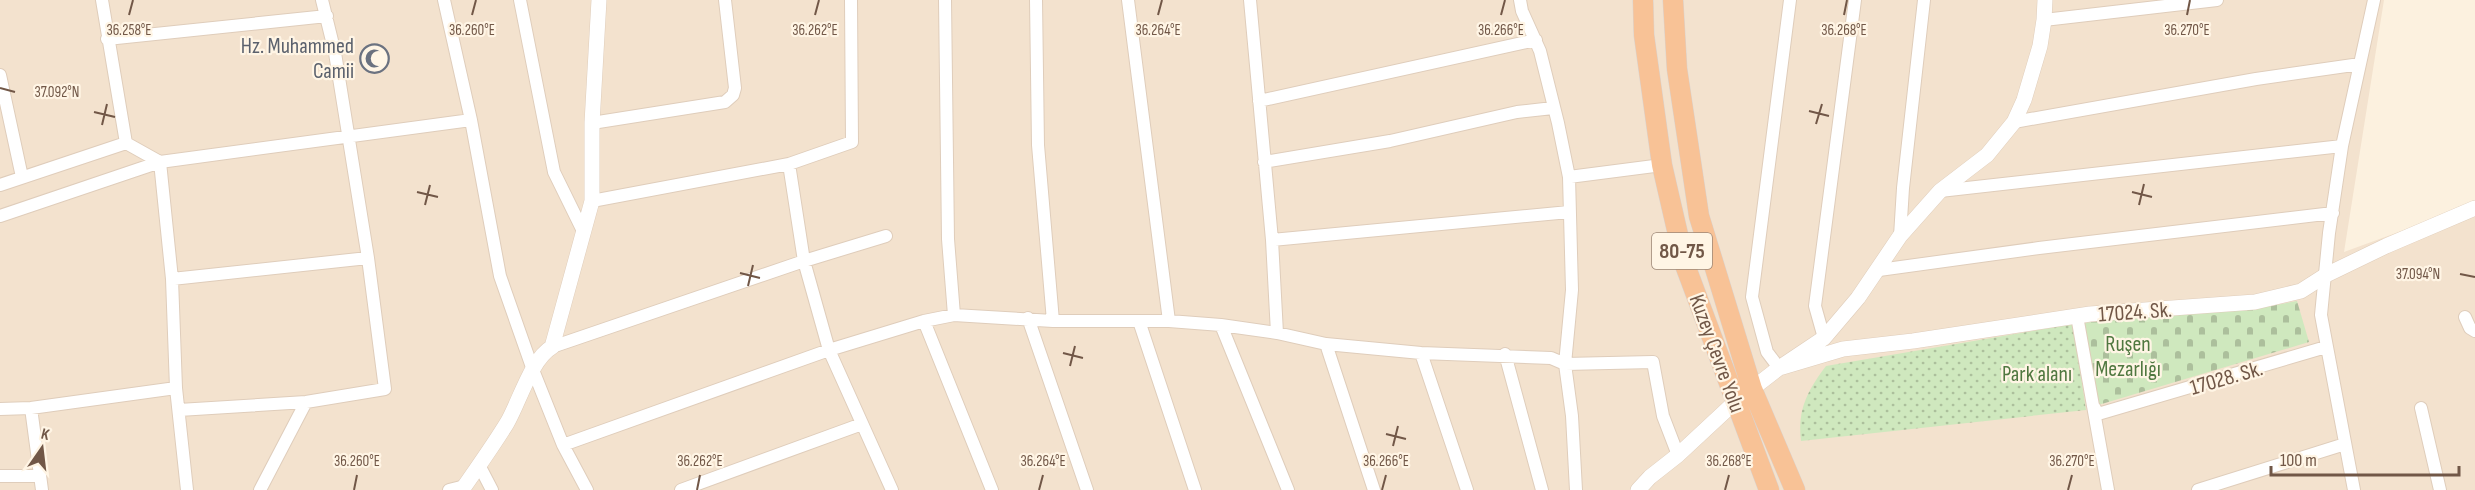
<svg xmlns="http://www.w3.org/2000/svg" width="2475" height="490" viewBox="0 0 2475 490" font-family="'Sofia Sans Condensed',sans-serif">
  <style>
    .residential { fill: #f3e2ce }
    .cemetery { fill: url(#cemetery-stones) }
    .park { fill: url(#park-dots) }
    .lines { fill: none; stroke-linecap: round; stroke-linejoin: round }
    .minor-casing { stroke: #dfcdbb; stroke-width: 14 }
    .tertiary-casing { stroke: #dfcdbb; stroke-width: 16 }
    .trunk-casing { stroke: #dad3cf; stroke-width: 21 }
    .minor { stroke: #fff; stroke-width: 12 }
    .tertiary { stroke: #fff; stroke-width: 15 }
    .trunk { stroke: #f8c296; stroke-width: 20 }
    .ticks { fill: none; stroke: #715747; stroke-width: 2 }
    .labels { text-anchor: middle; stroke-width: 4.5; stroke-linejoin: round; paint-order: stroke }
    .shield { fill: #fff5e5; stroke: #9c8676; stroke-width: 1.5 }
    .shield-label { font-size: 21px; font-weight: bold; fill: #715747 }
    .worship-label { font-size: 22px; fill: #5b616d; stroke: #fff5e5; text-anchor: end }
    .street-label { font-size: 22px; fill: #715747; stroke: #fff5e5 }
    .park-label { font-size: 22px; fill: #507840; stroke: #fff5e5 }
    .ticks-label { font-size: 15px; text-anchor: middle; fill: #715747; stroke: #fff5e5; stroke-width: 4.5; stroke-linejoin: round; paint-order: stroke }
  </style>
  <defs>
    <pattern id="cemetery-stones" width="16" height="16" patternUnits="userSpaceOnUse" patternTransform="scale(1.5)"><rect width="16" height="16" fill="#cfe8be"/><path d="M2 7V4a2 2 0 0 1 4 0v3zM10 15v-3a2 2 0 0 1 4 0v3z" fill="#acbf9c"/></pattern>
    <pattern id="park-dots" width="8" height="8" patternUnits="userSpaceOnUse" patternTransform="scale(1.5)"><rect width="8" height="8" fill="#cfe8be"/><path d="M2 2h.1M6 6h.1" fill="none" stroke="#acbf9c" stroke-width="1.8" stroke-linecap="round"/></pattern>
  </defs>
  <rect width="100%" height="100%" fill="#fcf1df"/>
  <path class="residential" d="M0 0H2384L2344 252 2475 204V490H0Z"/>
  <path class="cemetery" d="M2297 301 2309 342 2095 406 2083 323 2179 312 2260 308Z"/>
  <path class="park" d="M2073 324 2086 410 1801 441C1797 409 1808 390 1826 366Z"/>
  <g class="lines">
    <defs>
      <path id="minor" d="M102 0 126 143 160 162
        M444 0 471 120 500 276 533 370 563 445 587 490
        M520 0 554 172 583 231
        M945 0 948 239 954 315
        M1036 0 1038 145 1053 321
        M1128 0 1169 321
        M1250 0 1272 240 1277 333
        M1520 0 1522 11 1540 51 1558 123 1569 177 1572 290 1565 364 1572 416 1576 490
        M2044 20 2217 0
        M107 39 327 16
        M0 75 22 177
        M1259 101 1536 40
        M2014 122 2256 79 2360 64
        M592 123 725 102 733 95 735 88 725 0
        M160 162 172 279 176 388 187 490
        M1264 162 1390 141 1517 112 1553 108
        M789 164 804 261 829 350 892 490
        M1569 177 1662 165
        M0 185 126 143
        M1940 191 2342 146
        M592 201 789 164 852 142 851 0
        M0 216 160 162 471 120
        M1900 236 1903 188 1924 0
        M1272 240 1569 212
        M1879 270 2039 248 2333 213
        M172 279 368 258
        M2077 316 2108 490
        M2465 317 2470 328 2475 331
        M1028 318 1087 490
        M924 321 992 490
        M1139 321 1195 490
        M1221 325 1288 490
        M1824 338 1815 306 1855 0
        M1326 344 1374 490
        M552 347 804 261 886 236
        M1421 353 1467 490
        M1505 354 1542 490
        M1779 368 1767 352 1752 297 1790 0
        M2094 407 2098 414 2326 347
        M31 408 42 490
        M2421 408 2440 490
        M0 409 31 408 176 388
        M179 410 306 402 385 389 368 258 335 53 322 0
        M563 445 829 350 924 321 954 315 1053 321H1169L1221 325 1277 333 1326 344 1421 353 1551 358 1565 364 1653 362 1663 416 1678 455
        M479 465 492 490
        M0 476H40
        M260 490 306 402
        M449 490 465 486
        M681 490 862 424
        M2198 490 2345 444
        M2354 490 2321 315 2329 233 2342 146 2374 0"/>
      <path id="tertiary" d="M1779 368 1843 349 1913 341 2090 314 2255 302 2301 291 2326 275 2386 246 2475 208
        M462 490C477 468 493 446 507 423 519 403 531 359 552 347L592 201V123L599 0
        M1638 490 1650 477 1678 455 1735 402 1779 368 1824 338 1858 298 1900 236 1940 191 1987 155 2014 122 2024 100 2040 46 2044 20 2045 0"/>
      <path id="trunk" d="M1643 0 1644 35 1662 165 1685 265 1769 490
        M1673 0 1677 69 1699 216 1752 389 1795 490"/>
    </defs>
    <use href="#minor" class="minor-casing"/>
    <use href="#tertiary" class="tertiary-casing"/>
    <use href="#trunk" class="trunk-casing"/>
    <use href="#minor" class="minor"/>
    <use href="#tertiary" class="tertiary"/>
    <use href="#trunk" class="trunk"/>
  </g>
  <path class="ticks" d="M129 15 133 0M472 15 476 0M815 15 819 0M1158 15 1162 0M1501 15 1505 0M1844 15 1847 0M2187 15 2190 0M0 88 15 92M1809 111 1829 116M94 112 115 117M1816 124 1822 104M102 125 107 104M417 192 438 197M2132 192 2152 197M425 205 430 185M2139 205 2144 184M740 273 760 278M2460 274 2475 277M748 286 753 265M1063 353 1083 358M1070 366 1075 346M1386 434 1406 439M1393 446 1398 426M354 490 357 475M697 490 700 475M1039 490 1043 475M1382 490 1386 475M1725 490 1729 475M2068 490 2072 475"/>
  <defs>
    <symbol id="mosque-ring" viewBox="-11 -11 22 22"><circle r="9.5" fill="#fff5e5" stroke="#6b7280" stroke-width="1.5"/><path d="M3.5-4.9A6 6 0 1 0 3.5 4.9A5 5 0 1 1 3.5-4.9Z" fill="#6b7280"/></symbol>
  </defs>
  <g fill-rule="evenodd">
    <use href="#mosque-ring" x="358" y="42" width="33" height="33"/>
  </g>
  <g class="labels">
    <rect class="shield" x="1652" y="233" width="60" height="36" rx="4.5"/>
    <g class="shield-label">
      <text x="1682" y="258">80-75</text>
    </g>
    <g class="worship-label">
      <text x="354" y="53">Hz. Muhammed<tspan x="354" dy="25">Camii</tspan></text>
    </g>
    <g class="street-label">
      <text transform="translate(2135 311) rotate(-4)" y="8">17024. Sk.</text>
      <text transform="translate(1718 353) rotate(70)" y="8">Kuzey Çevre Yolu</text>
      <text transform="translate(2226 377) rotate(-16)" y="8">17028. Sk.</text>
    </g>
    <g class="park-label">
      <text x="2128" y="351">Ruşen<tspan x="2128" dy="25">Mezarlığı</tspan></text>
      <text x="2037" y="381">Park alanı</text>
    </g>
  </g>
  <g class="ticks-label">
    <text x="2187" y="35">36.270°E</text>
    <text x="129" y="35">36.258°E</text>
    <text x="472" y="35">36.260°E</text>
    <text x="815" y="35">36.262°E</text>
    <text x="1158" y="35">36.264°E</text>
    <text x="1501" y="35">36.266°E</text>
    <text x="1844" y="35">36.268°E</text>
    <text x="57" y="97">37.092°N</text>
    <text x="2418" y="279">37.094°N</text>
    <text x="357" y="466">36.260°E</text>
    <text x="700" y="466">36.262°E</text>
    <text x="1043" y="466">36.264°E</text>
    <text x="1386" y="466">36.266°E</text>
    <text x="1729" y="466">36.268°E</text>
    <text x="2072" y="466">36.270°E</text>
  </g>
  <g transform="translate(42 448) rotate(14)" stroke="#fff5e5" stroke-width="4.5" paint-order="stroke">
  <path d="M0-4.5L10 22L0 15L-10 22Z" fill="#715747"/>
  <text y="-9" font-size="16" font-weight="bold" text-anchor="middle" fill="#715747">K</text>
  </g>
  <path d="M2271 466v9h188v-9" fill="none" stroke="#715747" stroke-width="3"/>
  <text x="2280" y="466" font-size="18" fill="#715747" stroke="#fff5e5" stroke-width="4.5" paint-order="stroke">100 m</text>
</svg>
